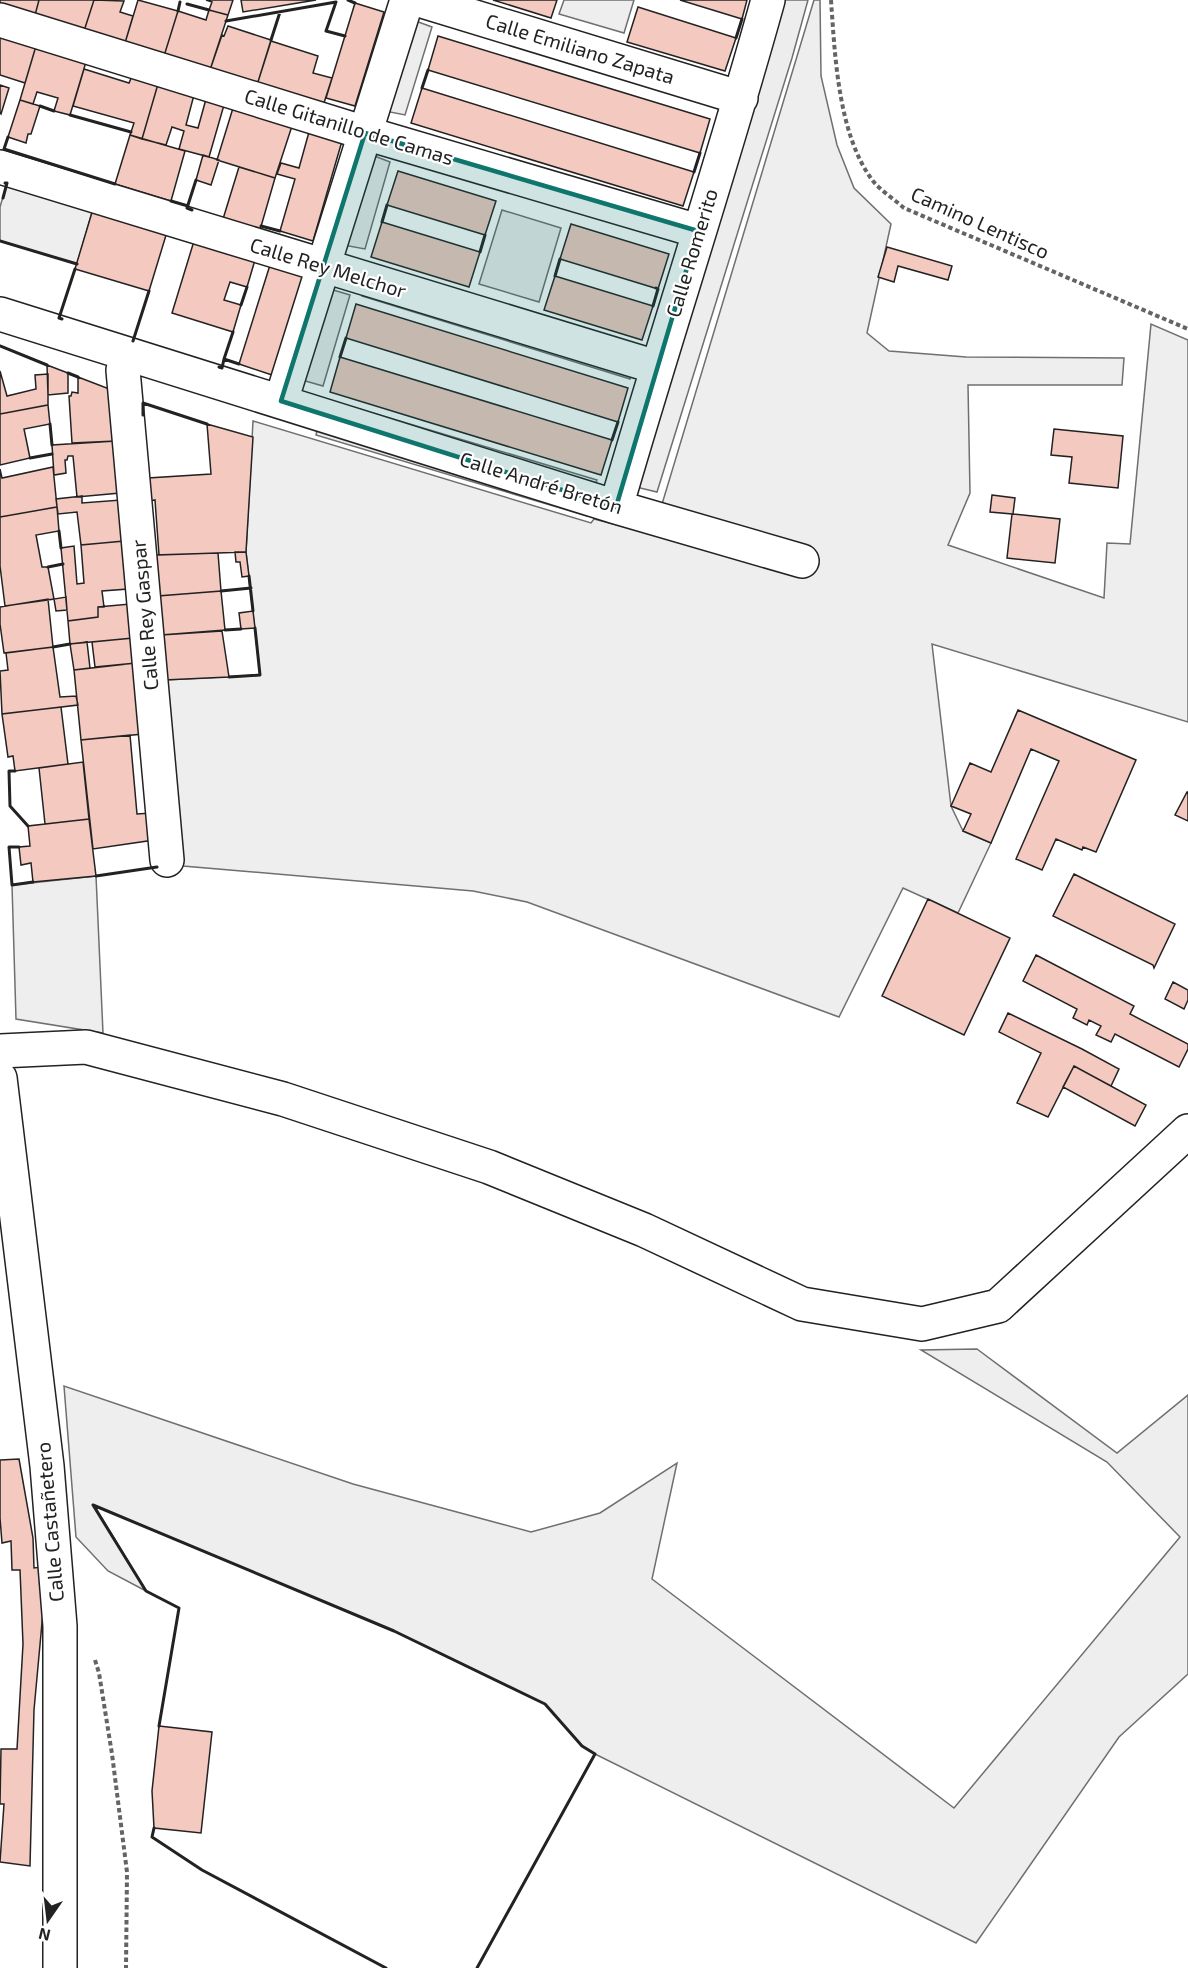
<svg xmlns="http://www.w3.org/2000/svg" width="1188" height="1968" viewBox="0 0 1188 1968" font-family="'Exo 2',sans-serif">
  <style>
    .green { fill: #eee; stroke: #6f6f6f; stroke-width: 1.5 }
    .parking { fill: #ededed; stroke: #6f6f6f; stroke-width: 1.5 }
    .building { fill: #f3c9c0; stroke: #222; stroke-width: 1.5 }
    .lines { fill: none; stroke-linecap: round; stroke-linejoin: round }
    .minor-casing { stroke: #222; stroke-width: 36 }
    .path { stroke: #646464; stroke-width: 4; stroke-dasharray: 4.5 3; stroke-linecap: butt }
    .minor { stroke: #fff; stroke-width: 33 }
    .wall { stroke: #222; stroke-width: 3 }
    .marked { fill: #0f766e; fill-opacity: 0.2; stroke: #0f766e; stroke-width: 4.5; stroke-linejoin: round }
    .labels { text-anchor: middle; stroke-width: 4.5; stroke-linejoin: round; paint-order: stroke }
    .street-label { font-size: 20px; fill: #222; stroke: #fff }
  </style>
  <rect width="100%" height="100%" fill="#fff"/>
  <path class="green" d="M564 0H634L624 33 559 14Z
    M814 0H820L821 76 837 145 854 188 891 224 867 333 889 351 966 357 1124 358 1122 385H968L970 493 948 545 1104 598 1107 543 1130 544 1151 324 1188 340V722L932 644 951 806 963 831 991 843 958 913 903 888 839 1017 527 902 473 891 183 866 164 680 260 675 246 552 253 421 591 523 594 519 653 534Z
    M7 183 93 209 77 264 0 241V207Z
    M502 210 561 228 539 302 479 284Z
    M96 876 103 1033 16 1019 12 885Z
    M977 1349 1117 1453 1188 1395V1674L1119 1737 976 1943 595 1754 582 1746 545 1704 394 1631 94 1505 146 1591 108 1571 76 1537 64 1386 353 1484 531 1532 600 1513 677 1463 652 1579 954 1808 1180 1537 1107 1462 921 1350Z"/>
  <path class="parking" d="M785 0H808L792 58 657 492 636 487Z
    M413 20 432 27 405 115 385 111Z
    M372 155 390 162 365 249 343 245Z
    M330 289 350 295 323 386 302 380Z
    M364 289 632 371 630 379 362 296Z
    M303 392 597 480 594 488 301 399Z
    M318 426 589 509 587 516 316 435Z"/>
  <path class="building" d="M0 0H39L35 15 0 4Z
    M39 0H94L84 31 35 15Z
    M94 0 124 1 120 12 133 16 125 43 84 31Z
    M138 0 178 11 164 56 125 43Z
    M206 0H233L228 15 209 10 212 2Z
    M241 0H316L243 12Z
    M493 0H557L551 18Z
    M680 0H747L742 19Z
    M355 3 384 12 355 106 326 98Z
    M638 7 736 38 725 71 627 42Z
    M209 10 228 15 210 70 164 56 178 11 206 20Z
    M228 26 271 40 257 85 210 70 222 35 224 36Z
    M0 35 36 46 25 83 0 75Z
    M438 36 710 119 700 153 428 70Z
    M271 41 318 56 313 73 332 78 323 106 257 85Z
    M36 46 86 62 70 115 54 111 58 98 37 92 33 104 20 100Z
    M84 69 129 83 132 76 158 84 142 139 130 135 134 123 73 106Z
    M158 84 194 95 186 125 198 128 206 99 224 105 209 157 179 149 184 131 172 127 166 145 142 139Z
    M0 85 9 88 1 114 0 113Z
    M422 88 694 172 683 206 411 123Z
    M20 100 40 106 31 134H28L26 143 8 137Z
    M233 108 292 126 275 178 217 160Z
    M309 132 342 141 313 241 280 231 295 179 277 174 281 163 299 168Z
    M130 135 185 151 171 201 115 184Z
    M203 155 219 160 211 185 196 180Z
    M239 167 275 178 260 230 223 219Z
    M398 171 496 201 485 235 387 205Z
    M93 209 167 232 149 291 75 269Z
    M382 222 480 252 469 287 371 257Z
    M571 224 669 254 658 289 560 259Z
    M194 241 255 260 247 287 230 282 224 300 241 305 233 332 172 313Z
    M887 247 952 266 948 280 898 266 894 282 878 277Z
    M270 265 303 275 272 375 239 364Z
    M555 276 653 306 642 340 544 310Z
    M356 304 628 388 618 422 346 338Z
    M340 357 612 440 601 475 330 392Z
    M47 365 68 373V393L48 395Z
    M0 371 7 396 36 389 35 375 48 374V405L0 414Z
    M78 377 112 390 116 441 72 443 69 396H71L72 392 78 393Z
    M48 405 50 424 24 429 30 458 0 465V414Z
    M207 424 253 437 246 552 159 555 155 500 150 501 148 478 211 474Z
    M1054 429 1123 436 1118 488 1069 483 1072 457 1051 455Z
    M116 441 120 493 77 497 73 456H68L67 460H65L66 473 54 475 52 445Z
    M53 467 57 507 0 517V469L2 478Z
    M992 495 1015 498 1013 514 1060 519 1055 563 1007 558 1012 514 990 512Z
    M82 496V503L121 500 124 541 81 545 77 512 58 514 56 499Z
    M57 507 59 531 36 535 42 567H48L54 599 5 606 0 566V517Z
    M124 541 128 589 102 591 104 607H98V617L68 621 61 548 74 546 77 584 84 583 81 545Z
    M235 552H246L249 576 242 577 240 562H236Z
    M218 553 221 591 158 596 155 555Z
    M221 591 225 630 161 635 158 596Z
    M66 597 67 610 56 611 54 599Z
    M48 599 53 647 4 653 0 624V607Z
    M130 604 133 638 70 644 68 621 98 617V607Z
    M253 611 255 628 241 629 239 613Z
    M222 631 229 677 164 680 161 635Z
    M133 638 136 663 95 667 92 642Z
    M87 642 90 668 74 670 70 644Z
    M53 647 60 697 76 696 78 705 2 714 0 671 8 670 6 653Z
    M136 663 143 734 81 740 74 670Z
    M61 707 68 764 15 771 13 756 8 757 2 714Z
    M1018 710 1136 760 1096 852 1083 847 1082 850 1056 839 1042 870 1016 859 1059 761 1031 749 991 843 963 831 971 814 951 806 970 763 991 772Z
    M130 735 137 814 151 813 154 840 93 849 81 740Z
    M83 762 89 819 45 824 39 768Z
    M1187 792H1188V821L1175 815Z
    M89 819 96 876 33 882 31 863 21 865 19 847 30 846 28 826Z
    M1074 874 1175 924 1154 968 1153 965 1053 916Z
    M928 899 1010 938 964 1035 882 996Z
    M1036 955 1134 1006 1130 1014 1188 1044V1049L1179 1067 1115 1034 1111 1042 1096 1035 1101 1026 1089 1020 1087 1025 1073 1018 1077 1009 1023 981Z
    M1173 982 1188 990V1000L1184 1009 1165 999Z
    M1008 1013 1082 1049 1119 1069 1111 1086 1074 1066 1048 1117 1017 1103 1041 1053 999 1032Z
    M1074 1066 1146 1105 1135 1126 1063 1087Z
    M19 1459 33 1538 34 1568 41 1567 43 1612 34 1710 30 1866 0 1862 4 1804H0L1 1749H17L23 1644 20 1570H12L11 1541 2 1543 0 1518V1460Z
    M159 1726 212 1732 201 1833 154 1828 152 1791Z"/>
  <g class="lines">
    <defs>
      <path id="minor" d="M419 0 741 98
        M0 20 365 133 698 231
        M0 167 656 367
        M0 314 616 507 802 561
        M123 370 167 860
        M281 401 407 0
        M616 507C665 337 721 170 768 0
        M0 1051 86 1047 283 1099 489 1167 644 1230 802 1304 922 1324 998 1306 1188 1131
        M0 1078 47 1466 60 1626V1968"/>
    </defs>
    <use href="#minor" class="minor-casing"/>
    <path class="path" d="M831 0C835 56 838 135 873 181 881 191 894 199 904 208L1188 329
      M95 1660 99 1673 112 1754 127 1872 126 1968"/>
    <use href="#minor" class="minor"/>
    <path class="wall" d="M348 0 355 3
      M336 2 326 31 345 36
      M187 4 209 10
      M178 11 180 2
      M226 21 336 2
      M736 38 742 19
      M271 40 280 12
      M422 88 428 70
      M40 106 54 111
      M70 115 131 132
      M8 137 4 149 115 184
      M694 172 700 153
      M3 198 7 183H5
      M171 201 188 206
      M192 210 187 208 196 180
      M382 222 387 205
      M261 226 280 231
      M0 241 77 264
      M480 252 485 235
      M555 276 560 259
      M241 305 247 287
      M653 306 658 289 656 288
      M62 319 59 318 75 269
      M233 332 224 359 239 364
      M133 341 149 291
      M0 346 47 365
      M340 357 346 338
      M219 367 222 368 224 359
      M68 373 78 377
      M143 415V403L207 424
      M50 424 52 445
      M612 440 618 422
      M30 458 52 454
      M59 531 61 548
      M48 567 63 564
      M249 576 253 611
      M221 591 251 588
      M225 630 241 629
      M53 647 70 644
      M229 677 260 675 255 628
      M15 771H9L10 806 28 826
      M19 847H9L12 885 33 882
      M96 876 157 867
      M159 1726 179 1608 146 1591 93 1505 394 1631 545 1704 582 1746 595 1754 477 1968
      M154 1828 152 1837 202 1870 386 1968"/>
  </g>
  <path class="marked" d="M365 133 698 231 616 507 281 401Z"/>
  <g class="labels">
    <g class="street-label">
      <text transform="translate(580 49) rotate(17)" y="7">Calle Emiliano Zapata</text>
      <text transform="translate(349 127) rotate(17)" y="7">Calle Gitanillo de Camas</text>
      <text transform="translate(980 223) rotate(24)" y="7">Camino Lentisco</text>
      <text transform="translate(692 253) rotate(-73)" y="7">Calle Romerito</text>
      <text transform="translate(328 268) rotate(17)" y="7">Calle Rey Melchor</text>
      <text transform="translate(541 483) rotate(17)" y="7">Calle André Bretón</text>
      <text transform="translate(145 615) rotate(-95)" y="7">Calle Rey Gaspar</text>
      <text transform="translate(50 1522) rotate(-95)" y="7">Calle Castañetero</text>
    </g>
  </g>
  <g transform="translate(48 1920) rotate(194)" stroke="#ffffff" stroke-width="4.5" paint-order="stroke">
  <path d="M0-4.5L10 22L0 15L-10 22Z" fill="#222222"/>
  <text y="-9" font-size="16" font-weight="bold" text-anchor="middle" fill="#222222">N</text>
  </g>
</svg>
